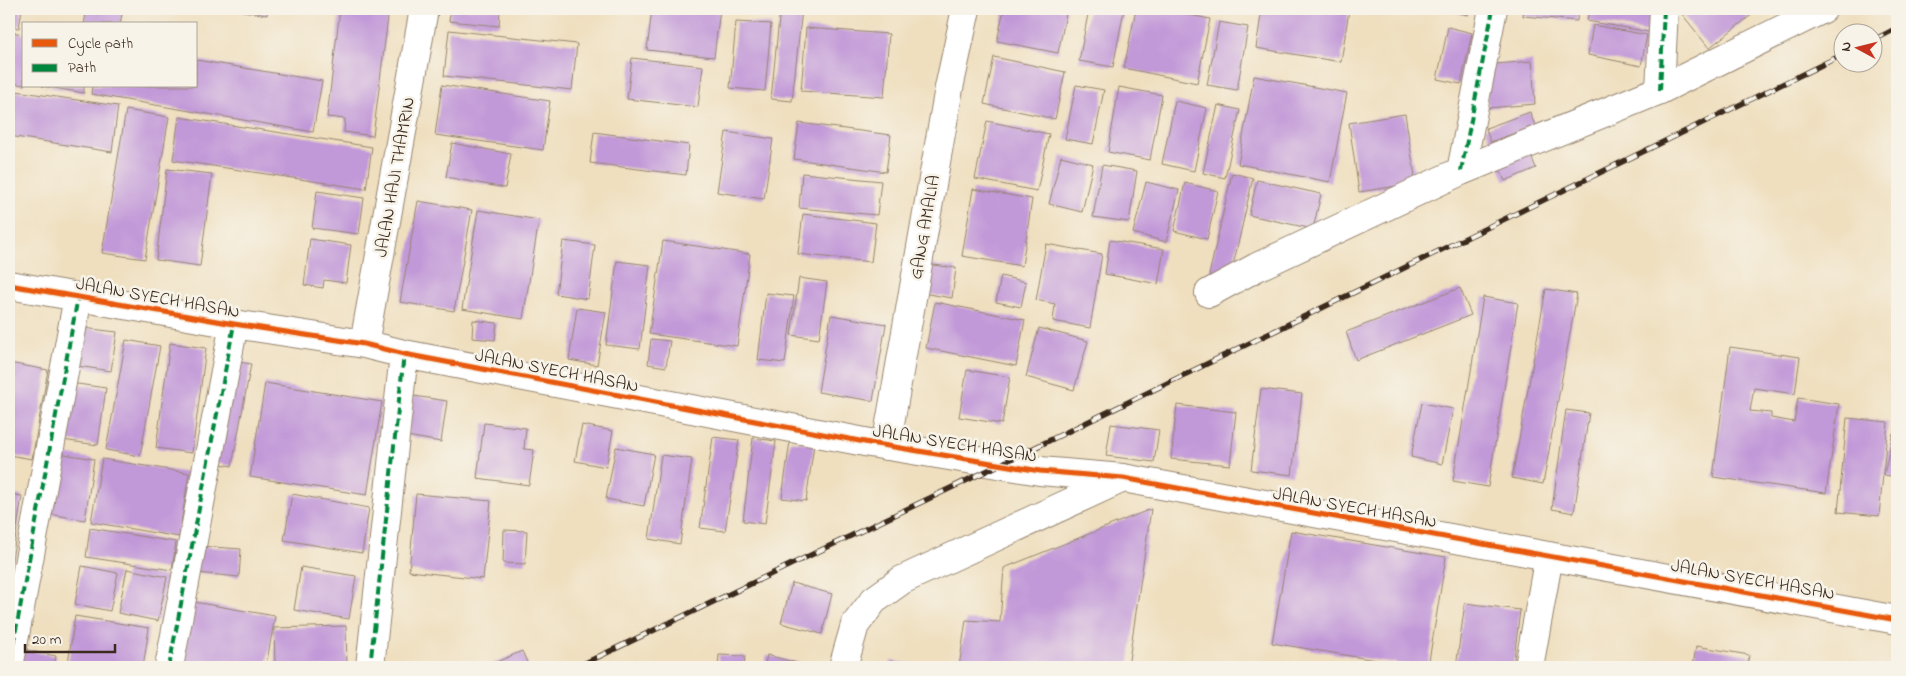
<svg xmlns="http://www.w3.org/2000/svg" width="1906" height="676" viewBox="0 0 1906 676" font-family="'Indie Flower',sans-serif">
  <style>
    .building { fill: #c198d8 }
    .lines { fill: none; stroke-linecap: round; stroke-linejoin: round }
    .minor-casing { stroke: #95846e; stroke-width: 30 }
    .minor { stroke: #fff; stroke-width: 28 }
    .rail-casing { stroke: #3b2a1e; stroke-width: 5.5 }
    .rail { stroke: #f7f3e8; stroke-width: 4; stroke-dasharray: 11; stroke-linecap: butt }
    .quiet { stroke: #00873e; stroke-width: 4; stroke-dasharray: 8 4; stroke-linecap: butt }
    .cycleway-casing { stroke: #f7f3e8; stroke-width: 8 }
    .cycleway { stroke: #e8590c; stroke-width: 5 }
    .labels { text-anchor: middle; stroke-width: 5; stroke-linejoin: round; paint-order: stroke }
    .street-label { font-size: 18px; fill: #3b2a1e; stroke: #f7f3e8 }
  </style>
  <rect width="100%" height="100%" fill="#f7f3e8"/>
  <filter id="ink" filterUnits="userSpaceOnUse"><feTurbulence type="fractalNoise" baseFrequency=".02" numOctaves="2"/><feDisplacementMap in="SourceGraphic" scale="10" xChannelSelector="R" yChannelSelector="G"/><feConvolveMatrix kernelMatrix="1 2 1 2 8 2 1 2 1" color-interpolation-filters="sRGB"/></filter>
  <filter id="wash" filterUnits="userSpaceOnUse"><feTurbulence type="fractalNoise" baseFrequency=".0096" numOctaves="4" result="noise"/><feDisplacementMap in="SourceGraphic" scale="20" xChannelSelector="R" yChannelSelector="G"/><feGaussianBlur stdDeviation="1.12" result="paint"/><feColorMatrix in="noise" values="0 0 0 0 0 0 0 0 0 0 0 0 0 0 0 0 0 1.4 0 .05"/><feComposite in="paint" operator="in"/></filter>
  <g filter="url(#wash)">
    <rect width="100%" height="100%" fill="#efdfbf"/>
    <g id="blocks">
      <path class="building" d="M9 9H22L19 28 9 27Z
        M87 9H123L120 24H84Z
        M232 9H268L267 15Z
        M340 9H389L373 136 344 132 345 119 327 117Z
        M451 9H500L499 26 449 21Z
        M652 9H720L714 57 647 50Z
        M780 9H802L792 101 771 99Z
        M1004 9H1067L1058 53 997 41Z
        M1089 9 1124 10 1113 67 1079 61Z
        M1136 9H1159L1210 19 1197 83 1124 68Z
        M1262 9 1349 10 1341 62 1256 48Z
        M1441 9H1469L1468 15Z
        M1524 9H1578L1577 21 1523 16Z
        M1589 9H1631L1653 12 1649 32 1587 21Z
        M1678 9H1751L1754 13 1709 48Z
        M736 22 771 24 765 91 730 88Z
        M1219 22 1248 27 1237 90 1207 85Z
        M1593 25 1647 35 1641 66 1588 55Z
        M1448 27 1472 33 1461 84 1437 79Z
        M806 28 889 34 884 97 801 91Z
        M449 30 577 44 572 90 444 76Z
        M9 32 24 34V85L9 83 12 64H9Z
        M994 57 1065 72 1055 119 984 104Z
        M632 58 703 66 698 107 627 99Z
        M196 60 322 81 313 132 91 94 92 86H196Z
        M1532 61 1535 104 1488 108 1484 65Z
        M1254 76 1347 93 1330 182 1238 164Z
        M442 85 550 101 543 150 435 135Z
        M1076 85 1104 90 1093 144 1065 139Z
        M42 86H84V93Z
        M1119 87 1162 95 1150 160 1108 152Z
        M9 90 118 106 112 152 9 136Z
        M1175 101 1207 108 1194 171 1162 164Z
        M1218 105 1240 110 1225 178 1203 173Z
        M126 110 169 117 145 259 102 253Z
        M1530 112 1535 126 1490 142 1486 128Z
        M1405 114 1416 183 1359 192 1349 123Z
        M179 117 372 147 366 189 173 160Z
        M987 121 1049 134 1037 191 975 179Z
        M799 123 891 135 886 172 794 159Z
        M594 132 689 145 686 175 590 163Z
        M726 132 773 139 764 199 717 192Z
        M452 143 511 154 505 188 446 177Z
        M1527 146 1536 168 1505 181 1496 160Z
        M1061 156 1093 164 1082 212 1049 204Z
        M1102 165 1137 171 1129 222 1093 217Z
        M167 169 212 174 200 266 156 260Z
        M802 173 881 181 877 215 799 208Z
        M1232 173 1253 178 1230 279 1209 275Z
        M1257 180 1321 194 1313 229 1249 215Z
        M1146 182 1179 190 1166 242 1133 233Z
        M1185 183 1218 191 1207 239 1174 231Z
        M973 189 1032 199 1022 266 962 256Z
        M317 191 364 198 359 234 312 228Z
        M418 201 472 210 454 311 400 302Z
        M478 210 539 220 523 319 462 309Z
        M803 214 876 223 871 262 798 254Z
        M310 239 351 245 346 283 324 280 323 288 304 285Z
        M1110 240 1164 249 1158 284 1105 274Z
        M563 241 595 245 588 299 556 294Z
        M663 241 750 254 737 346 649 334Z
        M1046 244 1102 254 1090 328 1053 321 1055 304 1036 300Z
        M617 261 650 265 640 349 606 345Z
        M926 264 956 268 952 298 922 293Z
        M1001 276 1026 282 1021 307 996 302Z
        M799 278 827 282 819 339 791 335Z
        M1460 288 1471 315 1356 360 1346 332Z
        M1546 289 1577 294 1543 484 1512 478Z
        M766 293 794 296 785 363 758 360Z
        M1483 297 1518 303 1488 487 1453 481Z
        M935 302 1025 320 1016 366 926 348Z
        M577 308 606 312 597 365 569 360Z
        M831 315 886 324 873 401 818 392Z
        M473 320 497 323 495 340 472 338Z
        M83 328 117 332 111 371 77 366Z
        M1039 328 1088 341 1074 390 1026 377Z
        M651 339 670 341 666 367 648 364Z
        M126 340 160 346 140 456 106 450Z
        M170 343 206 348 192 453 156 448Z
        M1730 347 1800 357 1795 394 1754 388 1750 411 1771 413V418L1794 422 1798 398 1839 404 1826 493 1713 477Z
        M234 361 251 364 232 466 215 463Z
        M9 363 48 370 32 459 9 455Z
        M967 370 1010 377 1002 424 959 417Z
        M70 383 106 388 98 445 62 440Z
        M265 383 382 402 367 495 250 477Z
        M1261 389 1302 394 1292 475 1251 470Z
        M414 396 447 401 441 442 407 436Z
        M1422 403 1453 409 1442 464 1411 457Z
        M1177 405 1236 412 1230 465 1171 459Z
        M1566 410 1589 413 1574 513 1552 509Z
        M1847 418 1888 422 1879 516 1838 512Z
        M484 423 526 428 524 449 534 450 529 485 477 478Z
        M1111 424 1159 430 1154 462 1106 456Z
        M582 425 613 431 606 467 575 461Z
        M1893 433 1897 434V477L1884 475Z
        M713 437 739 440 725 531 700 528Z
        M753 438 776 441 765 524 743 521Z
        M790 441 814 444 806 501 782 498Z
        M616 447 654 454 644 506 606 499Z
        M58 453 94 459 85 520 49 514Z
        M661 455 692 459 680 544 649 539Z
        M102 459 189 473 179 537 91 522Z
        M9 494 22 496 10 573H9Z
        M292 494 369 508 362 553 284 540Z
        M416 494 491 501 483 579 409 571Z
        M1151 509 1128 667H959L966 620 1000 622 1004 568Z
        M90 528 176 542 172 570 86 557Z
        M504 530 527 531 525 564 503 563Z
        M1291 531 1446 557 1428 667H1418L1272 643Z
        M199 546 241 549 239 577 197 573Z
        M82 566 118 573 110 611 75 604Z
        M301 567 356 576 349 619 294 610Z
        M127 569 167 577 158 621 118 613Z
        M792 583 832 594 822 634 781 623Z
        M194 602 275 616 266 667H182Z
        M1465 603 1520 610 1513 667H1456Z
        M75 616 149 628 143 667H96L68 663Z
        M346 626 347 667H275L274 628Z
        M1696 646 1749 655 1747 667H1693Z
        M17 648 56 656 54 667H13Z
        M522 651 529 667H485Z
        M719 655 745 656 744 667H718Z
        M767 655 801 664 800 667H764Z
        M891 661 928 666V667H890Z"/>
    </g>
  </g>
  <g filter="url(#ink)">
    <use href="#blocks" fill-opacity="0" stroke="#95846e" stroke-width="1"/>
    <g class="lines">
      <defs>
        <path id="minor" d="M1660 90 1664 9
          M1461 171 1493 9
          M9 285 234 324 364 344 404 354 870 443 1040 471 1123 478 1897 620
          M1209 293 1257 267 1461 171 1660 90 1823 9
          M364 344 424 9
          M886 446 949 88 966 9
          M9 667 78 297
          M169 667 234 324
          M370 667 404 354
          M843 667 855 625 874 600 902 580 1121 479
          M1529 667 1549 556"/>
      </defs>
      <use href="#minor" class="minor-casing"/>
      <use href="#minor" class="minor"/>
      <defs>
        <path id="rail" d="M1874 40 1897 28
          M577 667 1001 464 1844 54"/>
      </defs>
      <use href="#rail" class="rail-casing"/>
      <use href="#rail" class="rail"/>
      <path class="quiet" d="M1660 90 1664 9
        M1461 171 1493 9
        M9 667 78 297
        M169 667 234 324
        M370 667 404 354"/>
      <defs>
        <path id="cycleway" d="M9 285 234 324 364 344 404 354 870 443 1040 471 1123 478 1897 620"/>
      </defs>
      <use href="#cycleway" class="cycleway-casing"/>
      <use href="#cycleway" class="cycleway"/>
    </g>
  </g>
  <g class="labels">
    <g class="street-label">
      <text transform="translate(394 177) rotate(-80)" y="6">JALAN HAJI THAMRIN</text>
      <text transform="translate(924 227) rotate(-80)" y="6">GANG AMALIA</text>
      <text transform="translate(158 297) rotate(10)" y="6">JALAN SYECH HASAN</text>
      <text transform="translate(557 370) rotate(11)" y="6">JALAN SYECH HASAN</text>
      <text transform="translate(955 443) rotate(9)" y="6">JALAN SYECH HASAN</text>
      <text transform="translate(1355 507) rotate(10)" y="6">JALAN SYECH HASAN</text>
      <text transform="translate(1753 579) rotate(10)" y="6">JALAN SYECH HASAN</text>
    </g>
  </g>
  <rect width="1906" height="676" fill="none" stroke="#f7f3e8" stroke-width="30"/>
  <rect x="22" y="22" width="175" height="65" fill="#f7f3e8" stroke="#aca397"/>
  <rect x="32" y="39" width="25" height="8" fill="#e8590c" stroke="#aca397"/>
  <text x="68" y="48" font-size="15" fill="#3b2a1e">Cycle path</text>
  <rect x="32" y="64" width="25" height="8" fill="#00873e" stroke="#aca397"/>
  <text x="68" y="72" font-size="15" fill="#3b2a1e">Path</text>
  <g transform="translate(1858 48) rotate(277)"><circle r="24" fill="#f7f3e8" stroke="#aca397"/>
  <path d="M0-4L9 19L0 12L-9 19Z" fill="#c8321e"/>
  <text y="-8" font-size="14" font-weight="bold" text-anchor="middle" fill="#3b2a1e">N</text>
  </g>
  <path d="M25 644v8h90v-8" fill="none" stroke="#3b2a1e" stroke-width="2.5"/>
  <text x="32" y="644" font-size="15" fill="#3b2a1e" stroke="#f7f3e8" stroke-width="4" paint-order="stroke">20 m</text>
</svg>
